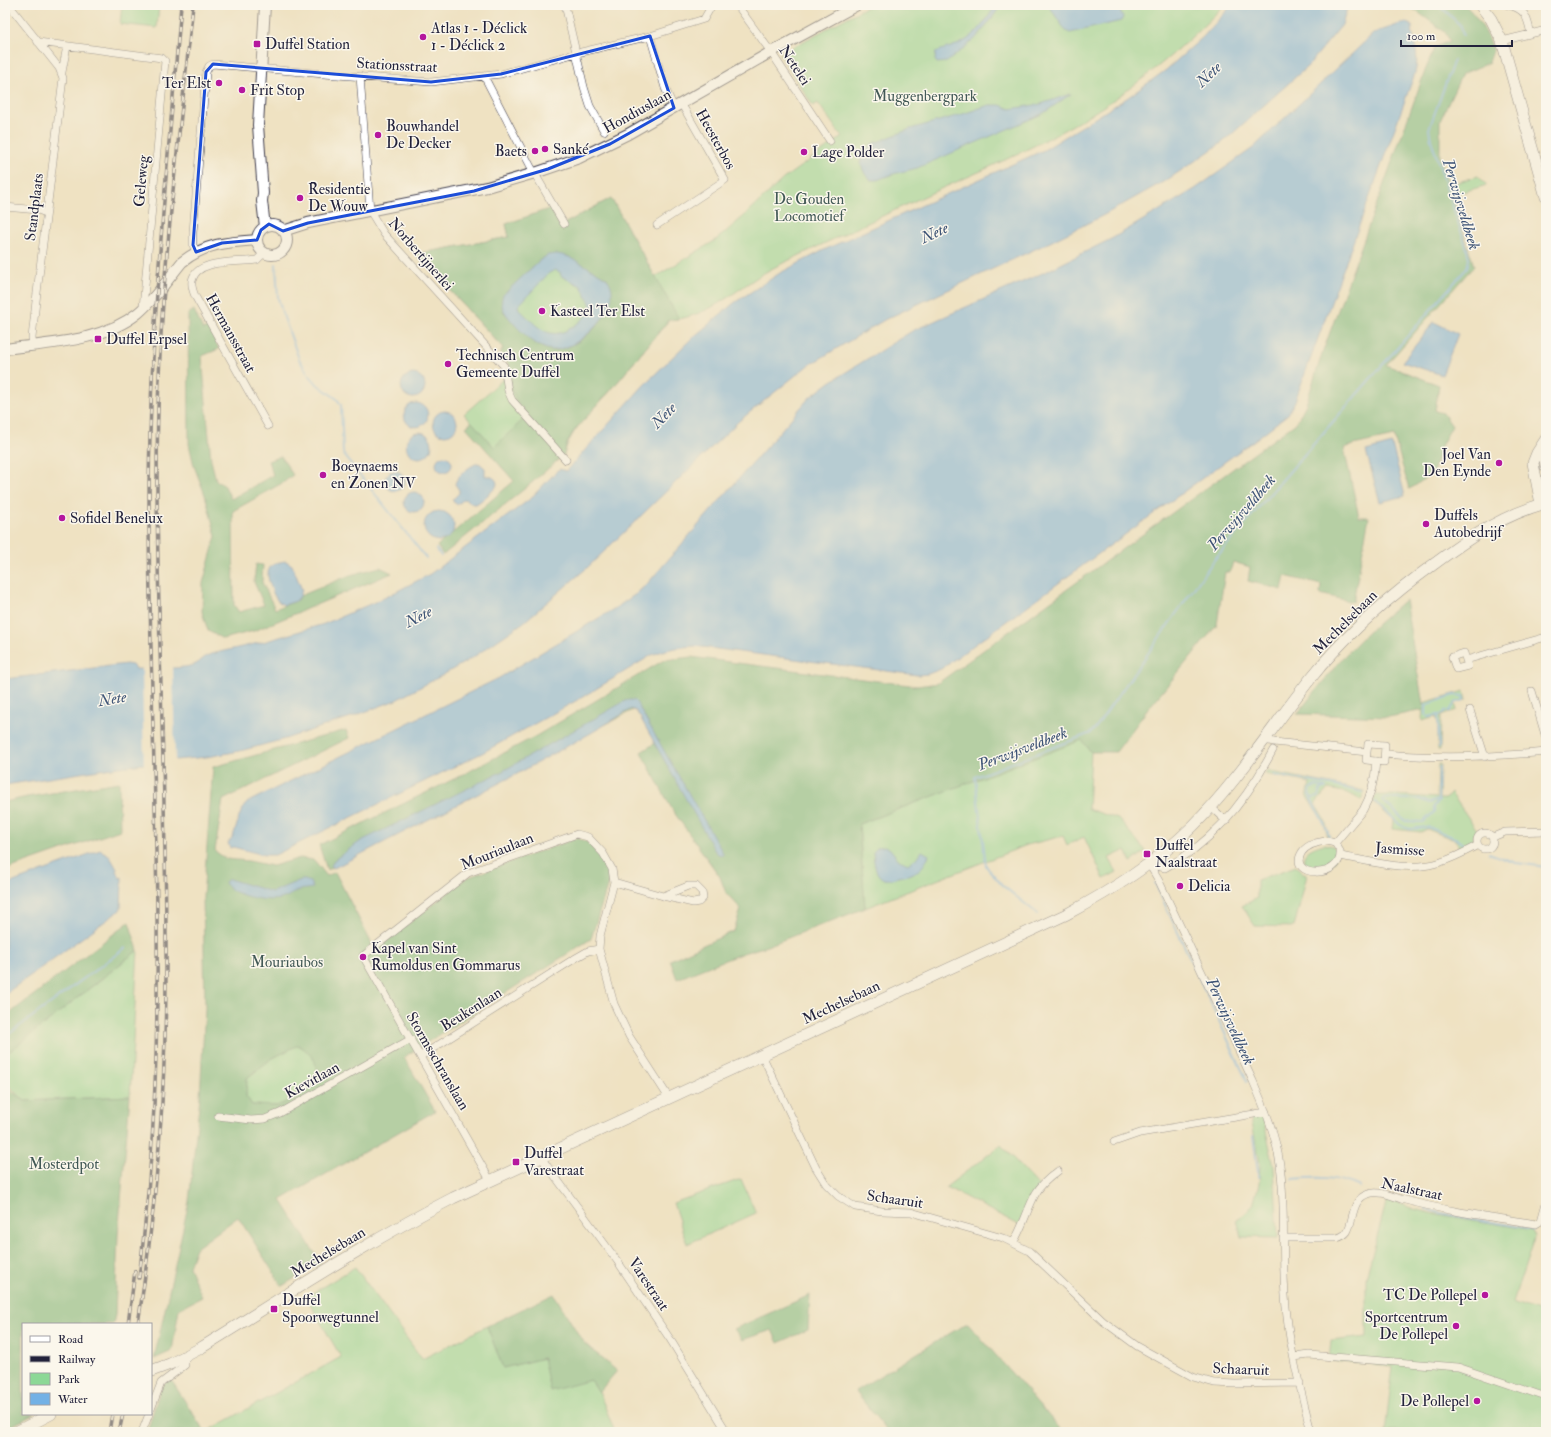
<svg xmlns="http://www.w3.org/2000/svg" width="1551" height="1437" viewBox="0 0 1551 1437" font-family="'IM FELL Double Pica',serif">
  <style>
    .green { fill: #8cd896; stroke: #577d68 }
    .forest { fill: #71b87f; stroke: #4a6d5d; fill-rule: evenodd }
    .water { fill: #73b1e5; stroke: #4a6a90; fill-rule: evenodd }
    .pier { fill: #efe2c2 }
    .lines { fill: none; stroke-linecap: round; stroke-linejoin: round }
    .stream { stroke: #73b1e5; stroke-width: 2 }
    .street-casing { stroke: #413f4f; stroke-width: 8 }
    .secondary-casing { stroke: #413f4f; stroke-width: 12 }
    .primary-casing { stroke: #413f4f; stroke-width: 12 }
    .street { stroke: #fff; stroke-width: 7 }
    .secondary { stroke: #fff; stroke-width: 10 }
    .primary { stroke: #fff; stroke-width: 11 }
    .rail-casing { stroke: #22223b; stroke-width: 3.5 }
    .rail { stroke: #fbf7ec; stroke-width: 2; stroke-dasharray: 6; stroke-linecap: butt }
    .marked { fill: none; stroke: #1d4ed8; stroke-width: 3; stroke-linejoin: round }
    .poi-dot { fill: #b5179e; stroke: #fbf7ec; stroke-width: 1.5 }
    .labels { text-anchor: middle; stroke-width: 3; stroke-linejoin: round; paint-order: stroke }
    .poi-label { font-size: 15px; fill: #22223b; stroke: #fbf7ec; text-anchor: start }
    .street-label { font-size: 15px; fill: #22223b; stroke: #fbf7ec }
    .park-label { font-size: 15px; fill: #425956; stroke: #fbf7ec }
    .water-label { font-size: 16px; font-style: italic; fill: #3e5476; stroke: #fbf7ec }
  </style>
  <rect width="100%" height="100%" fill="#fbf7ec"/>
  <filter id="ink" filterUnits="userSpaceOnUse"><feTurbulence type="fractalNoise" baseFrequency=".025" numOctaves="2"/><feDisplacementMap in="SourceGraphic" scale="8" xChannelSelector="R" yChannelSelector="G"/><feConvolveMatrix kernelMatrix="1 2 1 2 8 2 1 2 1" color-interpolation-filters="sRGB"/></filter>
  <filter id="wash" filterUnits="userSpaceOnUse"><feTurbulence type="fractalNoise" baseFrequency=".012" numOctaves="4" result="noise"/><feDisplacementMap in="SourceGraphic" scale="16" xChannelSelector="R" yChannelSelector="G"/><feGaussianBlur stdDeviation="0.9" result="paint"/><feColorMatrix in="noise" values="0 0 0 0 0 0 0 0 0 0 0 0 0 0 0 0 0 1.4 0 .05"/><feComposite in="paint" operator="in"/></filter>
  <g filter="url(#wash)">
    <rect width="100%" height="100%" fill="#efe2c2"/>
    <path class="green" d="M122 5H159L157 28 120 24Z
      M870 5H1224C1192 39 1156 70 1119 96 1063 135 1000 163 938 190 884 215 831 240 777 266 740 284 714 317 669 320 650 343 631 366 612 389 595 409 570 428 564 455L494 447 464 414 510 373 508 363 500 354 503 348 416 254 509 237 506 224 560 226 611 198 655 277 716 240 743 217 783 179 842 137 818 103 813 106 780 54Z
      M1478 176 1487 185 1459 193 1455 183Z
      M1464 691 1466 700 1455 703 1457 710 1441 716 1440 750H1438V724L1436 717 1422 721 1423 703Z
      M1083 739 1091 752 1088 809 1118 819 1146 851 1131 862 1126 850 1109 858 1117 872 1104 879 1084 837 1067 845 1063 836 1027 845 865 908 859 824Z
      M1438 764H1440L1439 799H1446L1451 793 1477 830 1473 835 1472 841 1459 849 1457 841 1427 829 1421 832 1392 829 1393 820 1373 802 1376 795H1397L1437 798Z
      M1267 771 1365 791 1361 800 1348 793 1328 789 1315 804 1325 821 1330 838 1328 837 1323 821 1307 797 1310 783 1265 774Z
      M1324 844 1333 846C1342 858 1331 869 1318 870 1314 870 1309 867 1305 866 1299 852 1313 847 1324 844Z
      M1296 866 1302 872 1307 875 1294 927 1255 926 1242 906 1257 898V880Z
      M138 950 130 1096 25 1101 5 1082V1055Z
      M298 1045C317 1056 318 1062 315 1084L300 1096 277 1106 252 1105 246 1096 247 1078 271 1059Z
      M1259 1116 1263 1118 1274 1166 1278 1238 1241 1237 1237 1219 1245 1214 1253 1205 1259 1184 1260 1164 1251 1118Z
      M1001 1145 1039 1186 1019 1225 946 1187Z
      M741 1179 756 1213 687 1244 673 1203Z
      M1387 1199 1415 1209 1431 1213 1532 1230 1535 1236 1513 1302 1546 1314V1432H1385L1393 1366 1329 1360 1331 1341 1366 1337V1278Z
      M355 1267 422 1359 487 1326 503 1368 543 1358 591 1380 599 1392 615 1432H206L341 1357 306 1297Z"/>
    <path class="forest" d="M1408 5H1465C1478 18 1487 32 1493 49L1488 63 1462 74 1440 121V157L1474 266 1386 365 1439 385 1435 411 1443 413 1452 426 1442 444 1433 472 1415 486 1409 489 1394 436 1358 444 1344 448 1359 517H1369L1353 602 1320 594 1321 585 1285 576 1282 590 1248 581 1250 567 1233 562 1230 572H1225L1217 625 1148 709 1116 752H1091L1082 740 859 824 865 908 767 946 743 953 677 979 670 960 734 931 741 909 726 893 720 877 673 811 641 752 657 742 639 707 327 870 319 845 464 774 536 736 664 660 691 657 917 686 938 683 1296 423 1306 404 1322 354 1425 71 1435 47 1450 41 1445 32Z
      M611 198 679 319 669 320 611 390 573 432 566 445 564 455 528 486 443 555 437 546 514 481 466 427 472 422 494 447 528 415 517 401 511 389V373L508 363 500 354 503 348 416 254 509 237 506 224 551 208 560 226ZM567 256 608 279C607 289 607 308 603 316 596 332 569 352 551 350 547 349 542 347 539 346 528 340 512 321 503 311L504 295 539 261Z
      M194 310 203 330 208 327 219 349 202 356 211 460 216 480 225 486 231 499 273 475 268 461 281 456 293 475 284 482 233 511 234 605 239 612 264 605 254 582 256 564 263 565 262 582 275 609 296 601 300 596 350 575 380 567 392 573 254 631 223 639 208 631 202 612 203 583 216 536 205 495 194 466 189 444 188 314Z
      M1405 600 1424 710 1389 717 1297 714C1314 693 1330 672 1348 652 1366 633 1385 617 1405 600Z
      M346 730 349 738 223 800 215 851 226 859 249 861 273 866 300 858 314 860 327 876 335 872 375 950 466 878 577 838 587 842 597 853 608 873V884L591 939 404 1057 435 1111 281 1200 321 1263 282 1286 238 1217 196 1248 189 1267 202 1297 179 1309 172 1351 154 1359 189 1201 200 1096 205 1008 203 897 213 767ZM298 1045C316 1056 318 1062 315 1084L300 1096 277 1106 252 1105 246 1096 247 1078 271 1059Z
      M119 782 120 830 5 870V802L27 797Z
      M129 922 138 950 5 1055V1017Z
      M5 1086 25 1101 130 1096 118 1235 115 1315 113 1324H23V1414H35L5 1429Z
      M554 1294 583 1342 617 1371 599 1392 591 1380 550 1391 543 1358 503 1368 487 1326Z
      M810 1295 808 1330 778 1343 772 1330 742 1340 734 1329Z
      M967 1323H968L1063 1432H888L855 1391Z
      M170 1378 205 1432H147L161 1387Z"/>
    <path class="water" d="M996 5H1001L988 24 975 39 947 62 937 63 935 60 936 52C945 48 954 47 963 42 978 34 987 19 996 5Z
      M1048 5H1105L1119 8 1123 17 1121 21 1070 33 1066 31Z
      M1232 5H1348L1342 25 1308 66 1223 142 1170 178 1104 215 1048 243 886 319 806 367 739 421 588 567 524 622 472 658 443 675 396 700 354 716 285 739 240 751 207 757 175 760 112 768 5 785V679L126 664 132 665 136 669C149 669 187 669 196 664 201 661 205 656 211 654L263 642 324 624 384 598 430 574 530 499 559 469 566 471 644 385 690 340 734 303 780 273 826 249 1044 150 1127 98 1166 70 1203 37Z
      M1406 22 1412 26C1413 43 1420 56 1415 73L1295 401 1288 414 1256 439 941 669 928 674 917 675 694 646C679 647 666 649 652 655L581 698 482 753 275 855H264L233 847 230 848 228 843C239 832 236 812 248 802L499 678 617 607 636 594 647 584 809 398 830 382 912 331 1045 272 1113 238 1195 189 1253 148 1374 33Z
      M1070 94H1071C1060 101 1051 109 1040 115L917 168 893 174 877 180H870L865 174 860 163 864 152 872 144 910 129 960 115 989 105H1000L1010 109 1041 104Z
      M557 254C561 255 565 255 569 257 575 260 605 276 608 280 626 306 578 352 551 350 538 348 525 335 516 326 508 316 498 308 503 295L539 261 548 255ZM555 270 560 272 561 276 581 286 591 305V309C586 317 579 323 571 328 548 343 535 324 519 309L518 306 549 273Z
      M1434 322 1458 334 1442 375 1402 362Z
      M401 386a12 12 0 1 1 24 0a12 12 0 1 1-24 0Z
      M404 415a12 12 0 1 1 24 0a12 12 0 1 1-24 0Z
      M433 423a12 12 0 1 1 24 0a12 12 0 1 1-24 0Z
      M406 445a13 13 0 1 1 26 0a13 13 0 1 1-26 0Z
      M1392 444 1405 496 1380 502 1366 451Z
      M436 464a8 8 0 1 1 16 0a8 8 0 1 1-16 0Z
      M479 463 485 468V476C490 475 500 479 496 487 494 490 479 503 476 504 471 505 468 500 464 499L457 505 452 500 459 493V490L455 484C456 477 471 464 479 463Z
      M385 481a10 10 0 1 1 20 0a10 10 0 1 1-20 0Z
      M404 502a10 10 0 1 1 20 0a10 10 0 1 1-20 0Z
      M424 526a15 15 0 1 1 30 0a15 15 0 1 1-30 0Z
      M286 561 292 565 302 590 300 596 296 601 284 605C276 601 274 596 271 587 265 572 267 563 286 561Z
      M627 700H634L636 702 723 853V855L718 854 715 851 640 717 636 711 631 709 591 733 517 774 334 868 331 866 334 860 361 841 501 772Z
      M885 846 890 849 899 860 908 864 918 857 922 851 929 855C922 872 914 874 898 877 893 878 887 881 882 878 874 873 874 860 873 852L878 847Z
      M100 850 109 855 117 869 116 871 120 878 122 877 121 908 119 911 5 994V885Z
      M229 879 272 892 301 880H305L310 882 313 888C307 889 302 889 297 891 291 894 286 898 280 899 267 902 230 896 225 882Z"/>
    <path class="pier" d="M173 666 175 762 144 766 142 667Z"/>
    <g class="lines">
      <path class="stream" d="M1439 5 1461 26 1463 35
        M276 264 278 298 282 312 299 359 309 375 318 385 337 399 341 405 343 452 344 455 426 558
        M436 549 441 556
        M1438 715H1441L1446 711H1450L1455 703 1464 700 1463 696 1454 695 1426 705V714L1428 717 1438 715 1439 747
        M1274 775 1336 786 1362 792
        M1438 800 1439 801 1434 806V812L1423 822 1405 821 1382 800 1384 798 1394 799H1419L1430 803 1438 800 1439 767
        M1375 802 1393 818 1399 824 1404 827 1410 829 1428 827 1457 839 1465 845
        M1313 804C1310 797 1309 795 1311 788L1316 786 1326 788H1323L1320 790 1318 797C1315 798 1313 798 1310 797 1316 810 1325 822 1329 836
        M1489 853 1516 863 1546 867
        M1155 883 1247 1081
        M1038 914 1002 885 986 866 975 777 1091 733 1096 727 1214 560 1270 494 1467 268 1469 259 1467 249 1431 140 1429 129 1454 60
        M5 1037 125 948
        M1253 1136 1258 1171V1177
        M1292 1179C1317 1177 1337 1176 1360 1187
        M1389 1199 1395 1200
        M1424 1208 1441 1213 1533 1229"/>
    </g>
  </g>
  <g filter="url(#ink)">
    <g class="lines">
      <defs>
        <path id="street" d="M9 5 59 68 63 78 36 301 32 338 33 345
          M565 5 584 87 590 106 604 131
          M737 5 771 52 830 141
          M1508 5C1526 9 1527 17 1531 34
          M650 36 665 88 674 108
          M1502 41 1546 30
          M38 42 162 58 165 61 143 308
          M62 72 67 46
          M360 76 370 211 384 234 504 366 508 391 512 400 566 460
          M484 76 531 167 564 224
          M5 207 38 210 46 213
          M657 225 725 180 681 103
          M196 252 193 245V232L206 72 209 66 213 64 324 74 431 82 501 74 577 53 650 36 704 19 712 5
          M264 253 257 260C240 263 196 258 192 281 191 286 193 291 195 296L268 426
          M1466 660 1468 666 1456 669 1452 657 1464 653 1466 660 1546 637
          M1532 691 1546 738
          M1470 710 1485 757
          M1265 740 1274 742 1367 752
          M1368 744 1385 745 1384 762 1366 760Z
          M1385 754C1439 759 1492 757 1546 752
          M1211 807 1226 821
          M1477 841a8 8 0 1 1 16 0a8 8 0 1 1-16 0Z
          M1493 837 1505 832 1546 831
          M1327 841 1335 843 1340 851C1343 880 1286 878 1302 852 1308 844 1317 842 1327 841Z
          M1335 843 1363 810C1372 794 1375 779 1376 761
          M1340 856C1369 861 1400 870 1429 865 1446 862 1463 853 1478 845
          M1149 864 1159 881 1253 1081C1265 1109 1276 1135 1280 1165 1287 1215 1280 1266 1287 1316 1291 1355 1302 1394 1311 1432
          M1149 864 1165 868C1214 842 1248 798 1273 750
          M614 882 600 936 599 949 614 1004 629 1036 669 1098
          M762 1055 816 1168 826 1184 838 1196 855 1207 882 1211 911 1212 1003 1238 1029 1251 1103 1321 1137 1346 1193 1377 1214 1383 1235 1384 1300 1383
          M421 1056 574 959 588 951 599 949
          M218 1116 251 1120 265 1119 280 1113 411 1039
          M1114 1142 1140 1133 1266 1112
          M540 1156 618 1262 670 1339 727 1432
          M490 1180 363 956 468 873 577 834 588 837 603 853 612 869 614 882 663 896 688 886H696L702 892 703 898 699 902 693 903 663 896
          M1283 1238H1337C1341 1237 1344 1236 1347 1232 1354 1221 1351 1199 1368 1194 1378 1190 1392 1196 1401 1199 1445 1211 1491 1217 1536 1224L1541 1221 1546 1203
          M1013 1243C1023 1227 1027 1209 1036 1193 1041 1184 1050 1177 1058 1171
          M1294 1357 1309 1355 1458 1367 1546 1397
          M151 1409 161 1383 185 1365 184 1357
          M142 1432 149 1414"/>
        <path id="secondary" d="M265 5 258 125 263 193 262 201 265 227
          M257 240a15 15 0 1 1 30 0a15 15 0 1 1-30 0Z
          M283 231 308 223 487 187 535 173 579 158 628 134 771 52 857 5
          M5 349C49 343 102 342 138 313 155 299 168 279 182 262 206 243 228 242 257 240"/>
        <path id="primary" d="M1480 5 1491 19 1502 41 1546 197
          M1546 446 1545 457 1546 467
          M1541 504 1533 463 1537 453 1546 439
          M151 1371 170 1364 199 1349C282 1298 365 1243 453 1198L1067 914C1112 890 1156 863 1193 826 1238 781 1272 727 1311 678 1342 639 1379 606 1418 576 1459 545 1496 517 1546 503
          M16 1432 51 1414"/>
      </defs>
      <use href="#street" class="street-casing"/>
      <use href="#secondary" class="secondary-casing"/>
      <use href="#primary" class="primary-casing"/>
      <use href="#street" class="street"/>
      <use href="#secondary" class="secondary"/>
      <use href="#primary" class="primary"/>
      <defs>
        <path id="rail" d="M139 1278C148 1204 154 1130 156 1055 161 871 149 687 149 504 149 337 167 171 181 5
          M128 1324 135 1271
          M138 1324C156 1208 166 1091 166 973 167 812 158 650 157 488 157 407 160 324 168 243 175 163 185 84 193 5
          M109 1432 112 1414
          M119 1432 123 1414"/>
      </defs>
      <use href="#rail" class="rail-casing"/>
      <use href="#rail" class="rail"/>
    </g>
  </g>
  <path d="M0 0H1551V1437H0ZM650 36 674 108 610 144 548 169 474 191 308 223 283 231 269 224 261 230 257 240 222 243 196 252 193 245 206 72 213 64 431 82 501 74Z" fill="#efe2c2" fill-opacity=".55" fill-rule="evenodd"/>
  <path class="marked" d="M650 36 674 108 610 144 548 169 474 191 308 223 283 231 269 224 261 230 257 240 222 243 196 252 193 245 206 72 213 64 431 82 501 74Z"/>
  <g class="poi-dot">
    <circle cx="423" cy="37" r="4"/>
    <rect x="253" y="40" width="8" height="8" rx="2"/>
    <circle cx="219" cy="83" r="4"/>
    <circle cx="242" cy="90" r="4"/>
    <circle cx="378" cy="135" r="4"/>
    <circle cx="545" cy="149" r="4"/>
    <circle cx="535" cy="151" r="4"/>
    <circle cx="804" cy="152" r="4"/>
    <circle cx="300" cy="198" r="4"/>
    <circle cx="542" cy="311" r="4"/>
    <rect x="94" y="335" width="8" height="8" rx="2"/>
    <circle cx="448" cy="364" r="4"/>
    <circle cx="1499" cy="463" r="4"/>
    <circle cx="323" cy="475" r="4"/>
    <circle cx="62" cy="518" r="4"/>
    <circle cx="1426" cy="524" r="4"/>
    <rect x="1143" y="850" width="8" height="8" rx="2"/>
    <circle cx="1180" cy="886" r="4"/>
    <circle cx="363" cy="957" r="4"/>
    <rect x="512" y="1158" width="8" height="8" rx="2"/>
    <circle cx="1485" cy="1295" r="4"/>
    <rect x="270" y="1305" width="8" height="8" rx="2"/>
    <circle cx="1456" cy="1326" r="4"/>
    <circle cx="1477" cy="1401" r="4"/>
  </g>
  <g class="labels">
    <g class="poi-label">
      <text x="431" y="33">Atlas 1 - Déclick<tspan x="431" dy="17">1 - Déclick 2</tspan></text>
      <text x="265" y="49">Duffel Station</text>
      <text x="211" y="88" text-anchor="end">Ter Elst</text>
      <text x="250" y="95">Frit Stop</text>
      <text x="386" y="131">Bouwhandel<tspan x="386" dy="17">De Decker</tspan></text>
      <text x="553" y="154">Sanké</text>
      <text x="527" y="156" text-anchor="end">Baets</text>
      <text x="812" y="157">Lage Polder</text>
      <text x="308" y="194">Residentie<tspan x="308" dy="17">De Wouw</tspan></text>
      <text x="550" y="316">Kasteel Ter Elst</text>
      <text x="106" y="344">Duffel Erpsel</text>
      <text x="456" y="360">Technisch Centrum<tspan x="456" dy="17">Gemeente Duffel</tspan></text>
      <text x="1491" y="459" text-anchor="end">Joel Van<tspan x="1491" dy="17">Den Eynde</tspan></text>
      <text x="331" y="471">Boeynaems<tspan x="331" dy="17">en Zonen NV</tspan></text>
      <text x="1434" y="520">Duffels<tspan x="1434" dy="17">Autobedrijf</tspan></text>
      <text x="70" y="523">Sofidel Benelux</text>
      <text x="1155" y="850">Duffel<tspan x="1155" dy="17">Naalstraat</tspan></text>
      <text x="1188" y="891">Delicia</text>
      <text x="371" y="953">Kapel van Sint<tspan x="371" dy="17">Rumoldus en Gommarus</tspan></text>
      <text x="524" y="1158">Duffel<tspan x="524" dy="17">Varestraat</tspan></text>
      <text x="1477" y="1300" text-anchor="end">TC De Pollepel</text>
      <text x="282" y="1305">Duffel<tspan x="282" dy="17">Spoorwegtunnel</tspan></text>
      <text x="1448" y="1322" text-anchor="end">Sportcentrum<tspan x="1448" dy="17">De Pollepel</tspan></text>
      <text x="1469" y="1406" text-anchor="end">De Pollepel</text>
    </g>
    <g class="street-label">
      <text transform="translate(397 65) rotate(3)" y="5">Stationsstraat</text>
      <text transform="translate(795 65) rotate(56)" y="5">Netelei</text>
      <text transform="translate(637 111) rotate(-29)" y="5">Hondiuslaan</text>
      <text transform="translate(716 139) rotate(61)" y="5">Heesterbos</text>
      <text transform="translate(141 181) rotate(-85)" y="5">Geleweg</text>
      <text transform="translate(34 207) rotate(-83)" y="5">Standplaats</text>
      <text transform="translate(421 254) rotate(49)" y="5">Norbertijnerlei</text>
      <text transform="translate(231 333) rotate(61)" y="5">Hermansstraat</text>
      <text transform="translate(1345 622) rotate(-45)" y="5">Mechelsebaan</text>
      <text transform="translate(1400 849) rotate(4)" y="5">Jasmisse</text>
      <text transform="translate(497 851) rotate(-22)" y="5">Mouriaulaan</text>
      <text transform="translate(841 1002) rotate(-25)" y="5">Mechelsebaan</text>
      <text transform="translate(471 1009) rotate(-32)" y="5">Beukenlaan</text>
      <text transform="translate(438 1061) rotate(60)" y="5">Stormsschranslaan</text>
      <text transform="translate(312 1080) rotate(-29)" y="5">Kievitlaan</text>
      <text transform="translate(1412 1189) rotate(12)" y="5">Naalstraat</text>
      <text transform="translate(895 1199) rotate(8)" y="5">Schaaruit</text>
      <text transform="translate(328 1252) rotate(-31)" y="5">Mechelsebaan</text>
      <text transform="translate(649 1284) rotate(56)" y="5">Varestraat</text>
      <text transform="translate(1241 1369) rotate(2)" y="5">Schaaruit</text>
    </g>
    <g class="park-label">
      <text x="925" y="101">Muggenbergpark</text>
      <text x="809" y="204">De Gouden<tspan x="809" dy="17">Locomotief</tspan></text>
      <text x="287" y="967">Mouriaubos</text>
      <text x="64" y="1169">Mosterdpot</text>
    </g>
    <g class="water-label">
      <text transform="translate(1208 74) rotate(-44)" y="6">Nete</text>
      <text transform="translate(1462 204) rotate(73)" y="6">Perwijsveldbeek</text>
      <text transform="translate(934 232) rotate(-25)" y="6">Nete</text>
      <text transform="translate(663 415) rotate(-46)" y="6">Nete</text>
      <text transform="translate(1241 512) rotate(-49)" y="6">Perwijsveldbeek</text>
      <text transform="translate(418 616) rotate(-27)" y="6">Nete</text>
      <text transform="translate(112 698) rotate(-10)" y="6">Nete</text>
      <text transform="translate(1022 748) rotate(-21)" y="6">Perwijsveldbeek</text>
      <text transform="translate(1231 1021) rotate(65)" y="6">Perwijsveldbeek</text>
    </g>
  </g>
  <rect width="1551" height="1437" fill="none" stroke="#fbf7ec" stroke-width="20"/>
  <rect x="22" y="1323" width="130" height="92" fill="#fbf7ec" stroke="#a4a2a5"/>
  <rect x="30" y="1336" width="20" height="6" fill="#ffffff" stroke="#a4a2a5"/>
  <text x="58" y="1343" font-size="12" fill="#22223b">Road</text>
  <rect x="30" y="1356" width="20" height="6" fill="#22223b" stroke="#a4a2a5"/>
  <text x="58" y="1363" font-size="12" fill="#22223b">Railway</text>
  <rect x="30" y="1373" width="20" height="12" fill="#8cd896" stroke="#a4a2a5"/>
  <text x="58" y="1383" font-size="12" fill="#22223b">Park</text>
  <rect x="30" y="1393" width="20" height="12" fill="#73b1e5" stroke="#a4a2a5"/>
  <text x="58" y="1403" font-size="12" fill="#22223b">Water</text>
  <path d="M1401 40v6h111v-6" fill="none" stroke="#22223b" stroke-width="2"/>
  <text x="1407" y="40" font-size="12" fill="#22223b" stroke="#fbf7ec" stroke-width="3" paint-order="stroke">100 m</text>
</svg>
